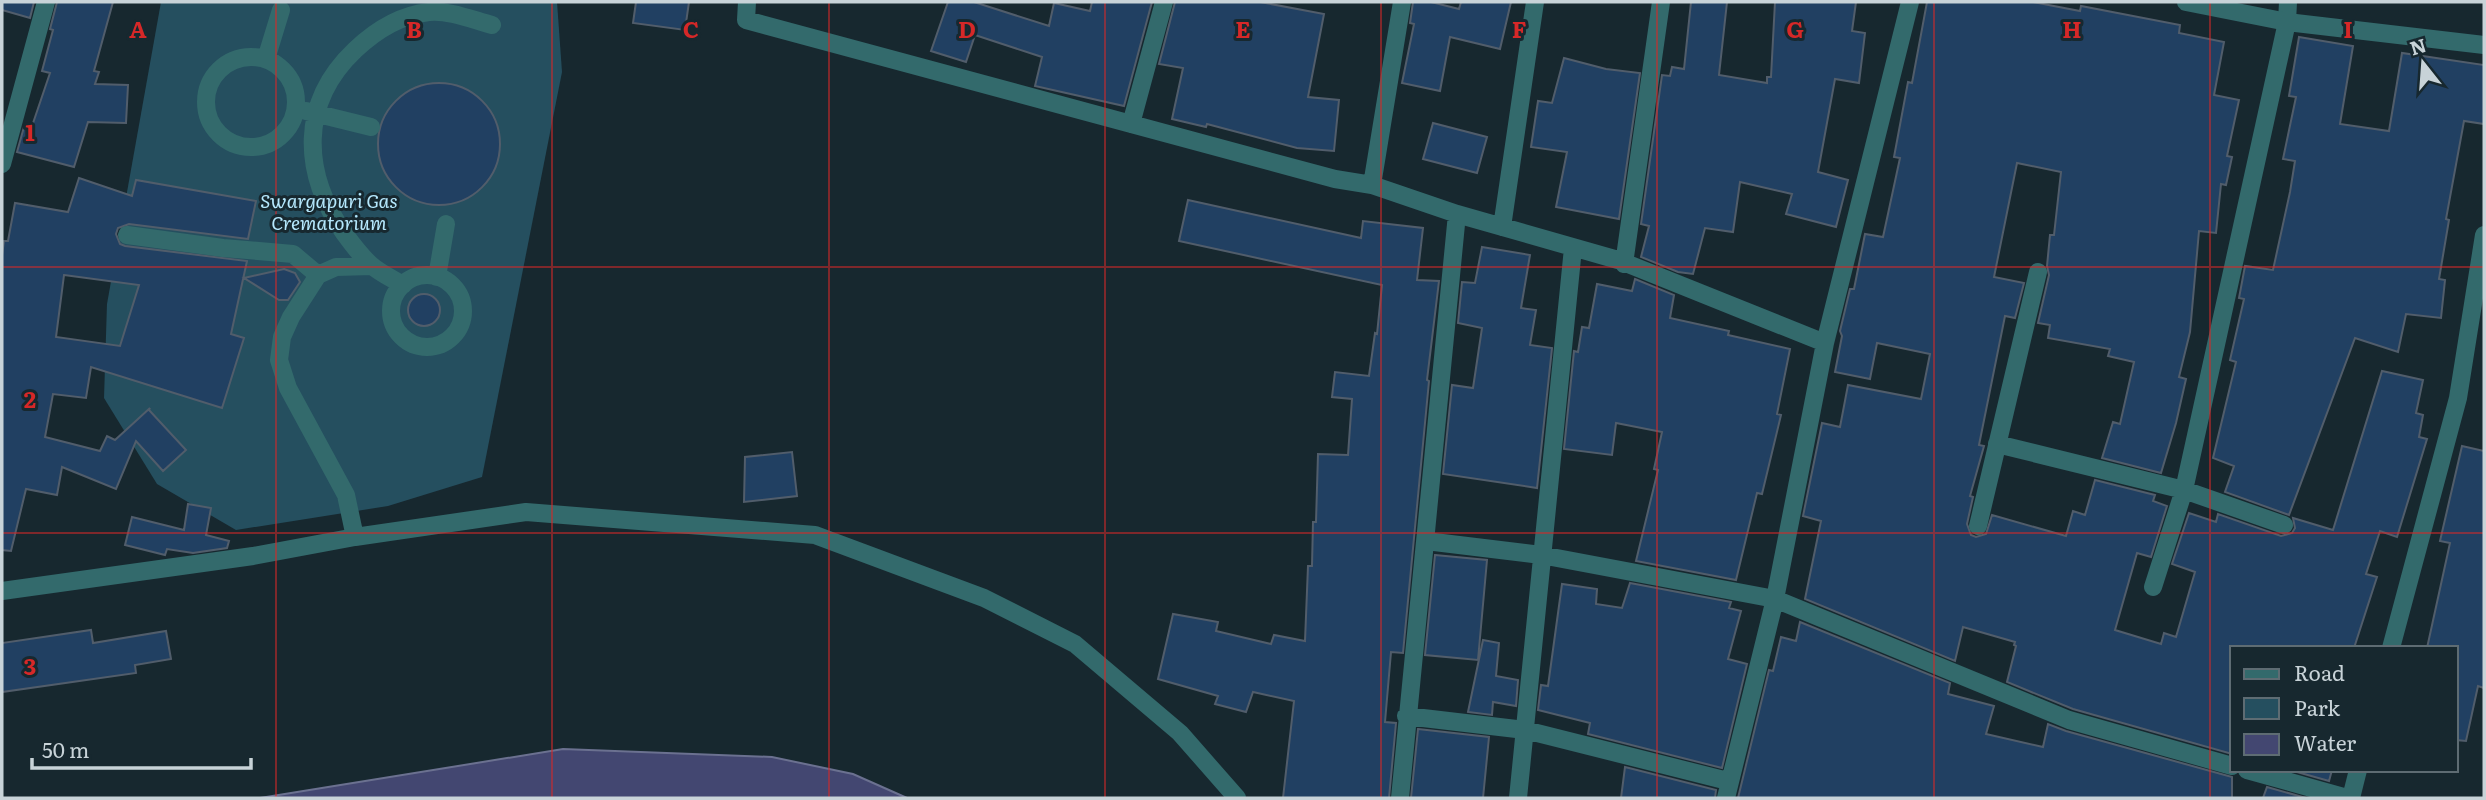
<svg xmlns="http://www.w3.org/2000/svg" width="2486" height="800" viewBox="0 0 2486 800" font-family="Literata,serif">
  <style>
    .green { fill: #254f5f }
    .water { fill: #434771; stroke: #6b7190; stroke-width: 2 }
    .building { fill: #214062; stroke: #515d6b; stroke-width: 2; fill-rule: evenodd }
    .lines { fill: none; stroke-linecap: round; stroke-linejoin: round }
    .minor { stroke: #336a6c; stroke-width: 18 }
    .grid { fill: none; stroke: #d62828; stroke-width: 2; stroke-opacity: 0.55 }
    .labels { text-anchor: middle; stroke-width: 6; stroke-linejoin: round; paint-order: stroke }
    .park-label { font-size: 19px; font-style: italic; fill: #b5e8fd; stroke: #17282f }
    .grid-label { font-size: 23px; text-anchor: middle; font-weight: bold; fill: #d62828; stroke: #17282f; stroke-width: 6; stroke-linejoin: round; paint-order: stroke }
  </style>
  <rect width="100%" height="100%" fill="#17282f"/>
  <path class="green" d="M161 2H557L562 72 482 477 388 506 236 530 157 484 104 398 107 304Z"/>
  <path class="water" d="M563 749 772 757 853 774 907 798H260Z"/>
  <path class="building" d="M2 2H34L30 18 2 10Z
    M57 2H113L94 71 99 72 95 84 128 85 126 123 88 122 74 167 17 152 24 127 31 129 50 73 42 71 53 30 50 29Z
    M636 2H689L685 30 633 23Z
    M948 2H974L1049 26 1054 3 1090 11 1092 2H1152L1124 106 1035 86 1042 57 975 35 966 62 931 51Z
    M1175 2H1260L1324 14 1308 97 1339 100 1334 151 1297 148 1207 124 1206 127 1172 119 1183 68 1159 64Z
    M1413 2H1431L1459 9 1461 2H1511L1500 49 1450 37 1440 91 1402 83 1414 24 1410 23Z
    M1691 2H1727L1719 75 1767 83V77H1771L1775 2H1856L1852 31 1865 33 1859 83 1835 79 1818 172 1848 180 1836 227 1786 214 1792 194 1740 182 1733 232 1705 228 1693 274 1678 272 1641 257 1649 226 1641 224 1662 75 1670 76 1672 67 1684 69Z
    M1927 2H2033L2080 11 2081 6 2180 25 2179 33 2224 42 2214 95 2239 100 2227 156 2232 157 2226 185 2221 184 2216 233 2199 231 2190 332 2179 377 2186 379 2176 423 2161 473 2102 458 2113 422 2120 424 2134 362 2108 356 2110 349 2048 338 2050 325 2038 323 2049 275 2047 266 2050 235H2054L2061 172 2017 163 1994 277 2024 283 2015 318 2005 316 1979 445 1984 446 1970 496 1973 497 1967 524 1971 535 1976 537 1986 534 1992 515 2066 536 2073 511 2085 515 2095 480 2155 495 2153 501 2167 506 2151 557 2137 553 2115 630 2161 644 2164 633 2176 637 2195 572 2172 564 2189 513 2216 522 2218 514 2281 536 2292 533 2295 528 2293 518 2333 530 2382 371 2423 380 2416 413 2423 415 2419 437 2427 439 2397 537 2380 531 2366 574 2377 577 2354 648H2232V754L2073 709 2007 682 2016 646 2014 645 2015 642 1963 627 1955 661 1805 599 1821 521 1803 516 1822 423 1840 427 1848 385 1921 399 1930 354 1877 343 1870 379 1835 372 1842 336 1840 331 1850 289H1854L1865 234 1883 237 1900 158 1894 157 1908 82 1912 83Z
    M2299 37 2353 46 2340 124 2389 131 2402 53 2484 65V124L2464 121 2446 219 2449 220 2439 279 2445 280 2441 318 2406 314 2398 352 2355 338 2289 515 2225 492 2234 466 2213 458 2236 362 2230 360 2244 299 2239 298 2245 266 2273 270 2290 192 2295 161 2283 159 2296 97 2289 96Z
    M1564 58 1606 69 1640 73 1619 219 1556 207 1567 152 1531 147 1538 101 1552 103Z
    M378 144a61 61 0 1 1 122 0a61 61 0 1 1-122 0Z
    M1433 123 1487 137 1477 173 1423 159Z
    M79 178 132 196 136 180 256 201 248 239 129 224 118 228 116 234 120 244 125 246 247 261 231 334 244 338 222 408 91 367 86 398 53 394 45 437 100 451 107 436 115 440 150 408 149 410 186 450 163 471 136 441 116 489 62 467 57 495 26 489 11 551 2 550V255L4 241H8L15 203 68 212ZM64 275 139 285 120 346 56 337Z
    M1188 200 1361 238 1363 221 1423 228 1417 280 1439 281 1427 380 1429 381 1403 653 1391 652 1385 722 1396 723 1389 798H1283L1294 701 1253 692 1246 712 1215 704 1218 696 1158 679 1173 614 1218 622 1216 631 1271 644 1274 635 1305 641 1308 566H1312L1313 522H1316L1318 454 1348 455 1352 399 1332 397 1335 372 1369 376 1375 333 1377 334 1382 285 1179 241Z
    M1482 247 1530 255 1521 308 1536 310 1530 345 1552 348 1537 488 1443 474 1452 385 1473 388 1482 328 1458 323 1462 282 1475 283Z
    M284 269 295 273 300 282 288 300H279L244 278Z
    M1635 279 1674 295 1670 318 1729 331 1728 335 1790 349 1777 414 1781 415 1762 494 1757 493 1736 580 1636 561 1658 470 1654 469 1662 432 1616 423 1612 455 1564 449 1574 351 1578 352 1582 327 1589 328 1597 284 1632 291Z
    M408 310a16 16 0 1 1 32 0a16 16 0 1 1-32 0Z
    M2462 446 2484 451V688L2478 686 2466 741 2456 740V648H2427L2450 543 2440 541Z
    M792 452 797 496 744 502 745 457Z
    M188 504 211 508 206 535 229 541 227 548 193 553 167 549 165 555 125 545 132 517 184 530Z
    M1435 555 1487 560 1478 660 1425 655Z
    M1630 583 1731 602 1729 608 1741 611 1728 659 1747 664 1722 768 1588 734 1590 723 1538 710 1541 685 1548 686 1562 584 1597 589 1596 604 1622 608Z
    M1800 622 1950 683 1948 694 1994 706 1986 734 2043 747 2048 724 2066 731 2232 777V798H1738L1769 670 1773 671 1781 637 1796 641Z
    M91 630 93 643 166 631 171 659 135 665 136 673 2 692V643Z
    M1483 640 1499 643 1496 676 1518 680 1516 706 1493 702 1492 715 1468 712Z
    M1418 729 1489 737 1483 798H1411Z
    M1625 767 1716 790 1715 798H1621Z
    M2290 770H2332L2329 781Z
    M2267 787 2306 798H2263Z"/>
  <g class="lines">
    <path class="minor" d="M747 2 746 20 1335 179 1372 185 1457 214 1618 260 1825 343
      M2288 2 2287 22 2484 45
      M206 102a45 45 0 1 1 90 0a45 45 0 1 1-90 0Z
      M266 59 281 10
      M306 111 371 127
      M1131 124 1164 2
      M2 164 46 2
      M1372 185 1402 2
      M1502 227 1535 2
      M127 235 223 248 293 254 318 275
      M1624 264 1661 2
      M391 311a36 36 0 1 1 72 0a36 36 0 1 1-72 0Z
      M437 277 446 224
      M403 285C393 279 380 273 371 265 361 256 352 244 344 233 302 173 299 103 355 50 375 31 401 15 429 12 449 10 473 20 492 25
      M1997 444 2184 490 2284 525
      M1978 526 2038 272
      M355 537 346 495 288 388 279 360 282 337 291 317 318 275 336 267 372 266
      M1426 541 1541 555 1775 599 2069 720 2232 766
      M2153 587 2184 490 2287 22 2186 2
      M2 591 253 556 355 537 526 512 815 535 984 598 1075 644 1180 733 1237 798
      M2391 648 2458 398 2484 235
      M1406 716 1525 730 1728 781
      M2247 770 2347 798
      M1400 798 1457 214
      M1518 798 1573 248
      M1726 798 1775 599 1825 343 1910 2
      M2351 798 2358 770"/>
  </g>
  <path class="grid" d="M276 2V798M552 2V798M829 2V798M1105 2V798M1381 2V798M1657 2V798M1934 2V798M2210 2V798M2 267H2484M2 533H2484"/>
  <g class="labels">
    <g class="park-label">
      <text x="329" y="208">Swargapuri Gas<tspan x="329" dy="22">Crematorium</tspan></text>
    </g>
  </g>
  <g class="grid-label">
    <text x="138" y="38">A</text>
    <text x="414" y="38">B</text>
    <text x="691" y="38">C</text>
    <text x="967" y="38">D</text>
    <text x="1243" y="38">E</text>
    <text x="1519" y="38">F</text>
    <text x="1795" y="38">G</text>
    <text x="2072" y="38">H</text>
    <text x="2348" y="38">I</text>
    <text x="30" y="141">1</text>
    <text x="30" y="408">2</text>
    <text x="30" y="675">3</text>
  </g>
  <rect width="2486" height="800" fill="none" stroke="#c8d3d8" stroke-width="7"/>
  <rect x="2230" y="646" width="228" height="126" fill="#17282f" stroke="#5e6c73" stroke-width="2"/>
  <rect x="2244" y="669" width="35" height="10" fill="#336a6c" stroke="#5e6c73" stroke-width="2"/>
  <text x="2294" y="681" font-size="21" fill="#c8d3d8">Road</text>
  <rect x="2244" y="698" width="35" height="21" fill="#254f5f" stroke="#5e6c73" stroke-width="2"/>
  <text x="2294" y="716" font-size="21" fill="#c8d3d8">Park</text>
  <rect x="2244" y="734" width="35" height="21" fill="#434771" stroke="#5e6c73" stroke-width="2"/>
  <text x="2294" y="751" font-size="21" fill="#c8d3d8">Water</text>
  <g transform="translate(2423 63) rotate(343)" stroke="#17282f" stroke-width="5" paint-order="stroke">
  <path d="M0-5L12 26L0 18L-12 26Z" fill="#c8d3d8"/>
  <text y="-10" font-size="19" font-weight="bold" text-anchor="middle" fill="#c8d3d8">N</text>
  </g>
  <path d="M32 758v10h219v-10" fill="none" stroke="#c8d3d8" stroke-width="3.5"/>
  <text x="42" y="758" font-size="21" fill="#c8d3d8" stroke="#17282f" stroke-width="5" paint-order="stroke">50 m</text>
</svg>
